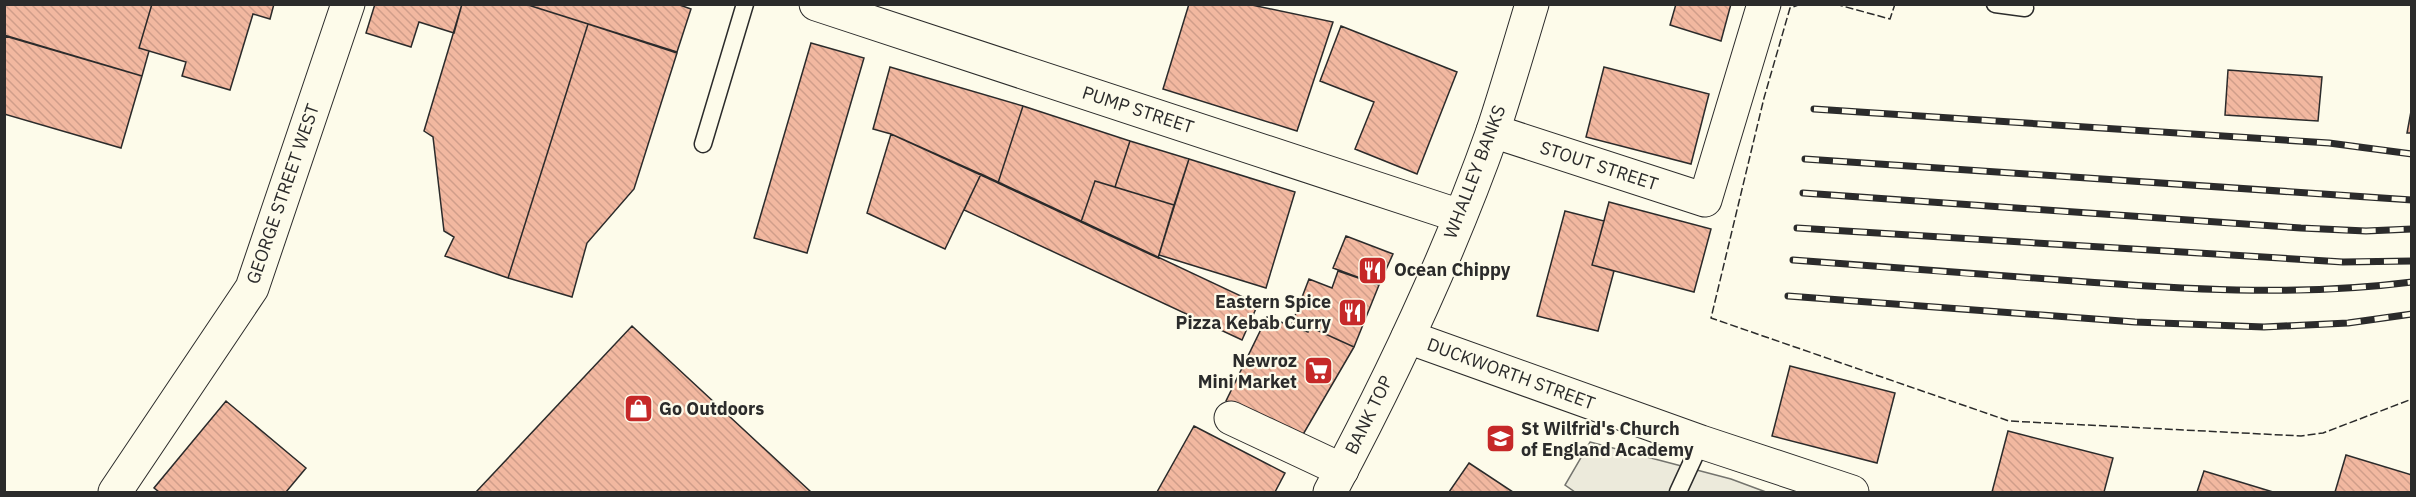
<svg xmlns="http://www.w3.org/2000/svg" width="2416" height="497" viewBox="0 0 2416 497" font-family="'IBM Plex Sans',sans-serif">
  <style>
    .parking { fill: #eceadb; stroke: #74746e; stroke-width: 1.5 }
    .building { fill: url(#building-back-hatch); stroke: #2b2b2b; stroke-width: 1.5 }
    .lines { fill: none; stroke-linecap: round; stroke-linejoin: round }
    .lane-casing { stroke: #2b2b2b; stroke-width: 19 }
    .street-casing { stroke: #2b2b2b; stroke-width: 35 }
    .primary-casing { stroke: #2b2b2b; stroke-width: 35 }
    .lane { stroke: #fdfbea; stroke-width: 16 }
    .street { stroke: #fdfbea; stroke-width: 33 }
    .primary { stroke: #fdfbea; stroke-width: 33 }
    .rail-casing { stroke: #2b2b2b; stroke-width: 7 }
    .rail { stroke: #fdfbea; stroke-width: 4.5; stroke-dasharray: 14; stroke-linecap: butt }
    .fence { stroke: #2b2b2b; stroke-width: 1.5; stroke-dasharray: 8 3; stroke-linecap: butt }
    .labels { text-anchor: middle; stroke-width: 4.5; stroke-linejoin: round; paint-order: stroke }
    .street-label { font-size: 18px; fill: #2b2b2b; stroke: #fdfbea }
    .poi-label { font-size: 18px; font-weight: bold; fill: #2b2b2b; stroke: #fdfbea; text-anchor: start }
  </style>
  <defs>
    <pattern id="building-back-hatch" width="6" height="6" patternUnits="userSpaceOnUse" patternTransform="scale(1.5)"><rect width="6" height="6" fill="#f2b8a0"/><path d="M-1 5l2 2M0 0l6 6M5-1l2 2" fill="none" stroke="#d09e8a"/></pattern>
  </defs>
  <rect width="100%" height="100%" fill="#fdfbea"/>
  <path class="parking" d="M1590 442 1731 479 1766 492H1575L1565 485Z"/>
  <path class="building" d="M4 4H152L139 48 149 51 142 76 4 35Z
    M152 4H274L270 19 253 14 230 90 182 76 186 62 139 48Z
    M375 4H462L454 33 419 22 411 47 366 33Z
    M462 4H525L588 24 508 278 445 256 454 237 444 231 433 137 424 131Z
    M525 4H677L691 9 677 52Z
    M1189 4H1247L1333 22 1297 131 1163 89Z
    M1676 4H1731L1721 41 1670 25Z
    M588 24 677 53 634 189 587 243 572 297 508 278Z
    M1341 26 1457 72 1417 174 1355 149 1374 102 1320 81Z
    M5 36 142 76 121 148 4 114Z
    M811 43 864 58 807 253 754 238Z
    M890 67 1023 106 998 183 891 134 873 129Z
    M1604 67 1709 94 1691 164 1586 137Z
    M2228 70 2322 77 2318 121 2225 115Z
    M1023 106 1130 141 1115 187 1095 181 1081 222 998 183Z
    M2412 106V133H2407Z
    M891 134 981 174 945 249 867 213Z
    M1130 141 1189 159 1174 205 1115 187Z
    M1189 159 1295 192 1266 288 1159 255Z
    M981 174 1258 304 1242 340 964 210Z
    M1095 181 1174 205 1158 258 1081 222Z
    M1609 202 1711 229 1694 292 1592 265Z
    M1565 211 1604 221 1592 265 1614 271 1598 331 1537 316Z
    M1346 236 1393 254 1379 285 1333 268Z
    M1338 271 1379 285 1354 347 1310 327 1308 332 1291 326 1309 279 1332 288Z
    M1267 317 1308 332 1310 327 1354 347 1301 438 1226 401Z
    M632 326 811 492H476Z
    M1790 366 1895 393 1877 463 1772 436Z
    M226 401 306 468 286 492H159L154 488Z
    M1194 426 1285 473 1275 492H1157Z
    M2008 431 2113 458 2104 492H1992Z
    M2346 455 2412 475V492H2335Z
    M1469 463 1513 492H1449Z
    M2204 471 2273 492H2197Z"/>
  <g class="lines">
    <defs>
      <path id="lane" d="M1995 4 2025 8
        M703 144 745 4
        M1678 492 1701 442"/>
      <path id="street" d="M816 4 1460 216
        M1493 131 1705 200 1764 4
        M1408 337 1701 442 1852 492
        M1231 418 1342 470
        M115 492 252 288 348 4"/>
      <path id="primary" d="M1330 492C1392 376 1449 255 1493 131 1507 89 1519 47 1532 4"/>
    </defs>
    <use href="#lane" class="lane-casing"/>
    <use href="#street" class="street-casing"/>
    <use href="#primary" class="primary-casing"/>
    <use href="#lane" class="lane"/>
    <use href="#street" class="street"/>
    <use href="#primary" class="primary"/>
    <defs>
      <path id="rail" d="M1814 109 2329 143 2412 154
        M1805 159 2412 200
        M1803 193 2301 228 2366 231 2412 229
        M1797 228 2343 262 2412 261
        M1793 260C1882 267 1971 274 2061 280 2178 289 2295 297 2412 282
        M1788 296 2135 322 2264 327 2348 323 2412 314"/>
    </defs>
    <use href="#rail" class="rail-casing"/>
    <use href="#rail" class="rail"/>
    <path class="fence" d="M1801 4 1790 8 1764 98 1711 318 2009 421 2301 436 2323 433 2412 399
      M1835 4 1890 19 1895 4"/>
  </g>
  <defs>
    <symbol id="restaurant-square" viewBox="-11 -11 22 22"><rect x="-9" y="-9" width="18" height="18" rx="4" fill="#c62828" stroke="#fdfbea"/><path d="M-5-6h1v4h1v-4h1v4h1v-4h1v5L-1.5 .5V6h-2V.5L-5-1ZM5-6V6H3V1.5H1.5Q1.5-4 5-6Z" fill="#fff"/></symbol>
    <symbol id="supermarket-square" viewBox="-11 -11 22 22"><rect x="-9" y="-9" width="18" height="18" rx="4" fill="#c62828" stroke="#fdfbea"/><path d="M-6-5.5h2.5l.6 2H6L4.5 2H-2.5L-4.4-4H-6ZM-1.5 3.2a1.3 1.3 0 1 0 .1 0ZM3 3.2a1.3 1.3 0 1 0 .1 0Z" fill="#fff"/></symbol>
    <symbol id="shop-square" viewBox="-11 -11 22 22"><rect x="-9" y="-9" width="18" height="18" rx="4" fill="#c62828" stroke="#fdfbea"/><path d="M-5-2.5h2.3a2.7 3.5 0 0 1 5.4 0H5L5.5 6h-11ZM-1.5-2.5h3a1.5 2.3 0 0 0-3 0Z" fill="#fff"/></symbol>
    <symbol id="school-square" viewBox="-11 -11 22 22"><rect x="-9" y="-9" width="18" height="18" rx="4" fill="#c62828" stroke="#fdfbea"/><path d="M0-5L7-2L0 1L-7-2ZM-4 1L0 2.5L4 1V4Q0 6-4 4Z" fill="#fff"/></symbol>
  </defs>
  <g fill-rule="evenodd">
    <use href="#restaurant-square" x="1356" y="254" width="33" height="33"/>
    <use href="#restaurant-square" x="1336" y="296" width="33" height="33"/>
    <use href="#supermarket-square" x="1302" y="354" width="33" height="33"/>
    <use href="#shop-square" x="622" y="392" width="33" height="33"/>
    <use href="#school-square" x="1484" y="422" width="33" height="33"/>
  </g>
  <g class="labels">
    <g class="street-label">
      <text transform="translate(1138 110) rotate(18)" y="6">PUMP STREET</text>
      <text transform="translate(1599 166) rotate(18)" y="6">STOUT STREET</text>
      <text transform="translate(1475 172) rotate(-69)" y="6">WHALLEY BANKS</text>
      <text transform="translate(283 194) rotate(-71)" y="6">GEORGE STREET WEST</text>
      <text transform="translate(1511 374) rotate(20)" y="6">DUCKWORTH STREET</text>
      <text transform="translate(1369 415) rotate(-64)" y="6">BANK TOP</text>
    </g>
    <g class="poi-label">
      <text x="1394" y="276">Ocean Chippy</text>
      <text x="1331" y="308" text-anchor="end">Eastern Spice<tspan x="1331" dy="21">Pizza Kebab Curry</tspan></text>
      <text x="1297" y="367" text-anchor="end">Newroz<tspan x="1297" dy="21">Mini Market</tspan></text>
      <text x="659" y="415">Go Outdoors</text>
      <text x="1521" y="435">St Wilfrid's Church<tspan x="1521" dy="21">of England Academy</tspan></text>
    </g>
  </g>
  <rect width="2416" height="497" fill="none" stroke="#2b2b2b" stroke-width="12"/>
</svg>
